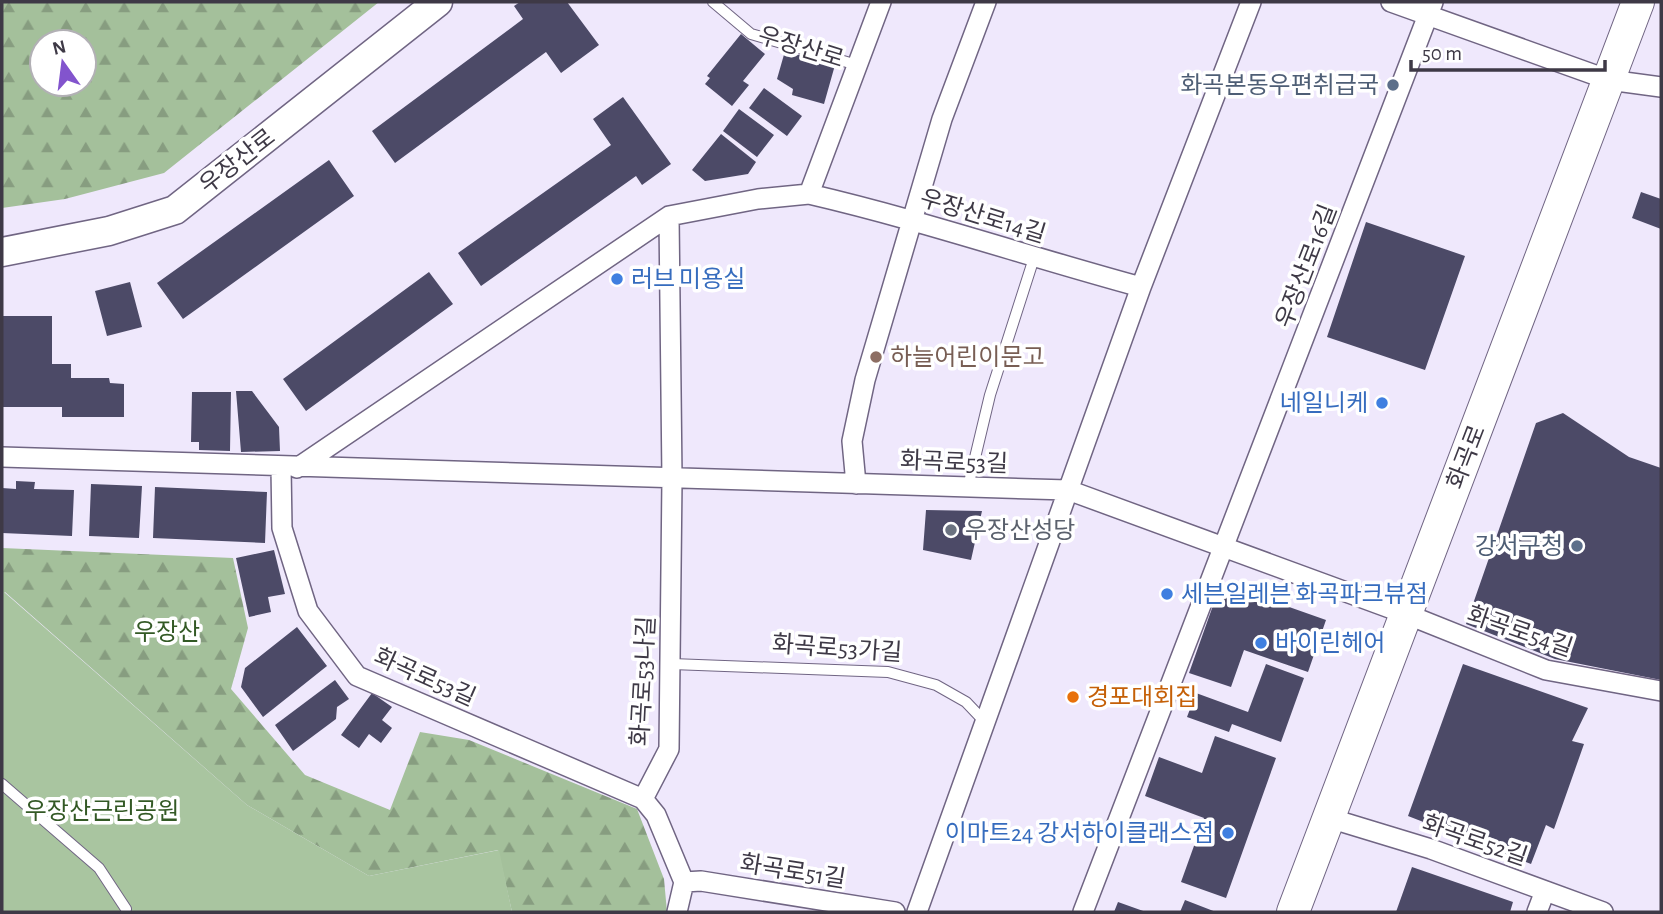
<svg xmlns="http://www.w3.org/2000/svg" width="1663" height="914" viewBox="0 0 1663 914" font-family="'Alegreya Sans','Noto Sans KR',sans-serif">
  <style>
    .forest { fill: url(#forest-firs); fill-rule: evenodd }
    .green { fill: #a9c5a0 }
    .building { fill: #4c4a67 }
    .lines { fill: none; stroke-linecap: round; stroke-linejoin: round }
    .lane-casing { stroke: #706583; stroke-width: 12 }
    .street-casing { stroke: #706583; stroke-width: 22 }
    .secondary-casing { stroke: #706583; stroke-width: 31 }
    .primary-casing { stroke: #706583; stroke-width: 34 }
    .lane { stroke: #fff; stroke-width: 10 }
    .street { stroke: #fff; stroke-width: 19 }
    .secondary { stroke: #fff; stroke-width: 28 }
    .primary { stroke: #fff; stroke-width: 32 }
    .service-dot { fill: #5c6f8a; stroke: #fff; stroke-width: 2.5 }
    .shop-dot { fill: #3f7fe0; stroke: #fff; stroke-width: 2.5 }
    .education-dot { fill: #8d6e63; stroke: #fff; stroke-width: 2.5 }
    .worship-dot { fill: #6b7280; stroke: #fff; stroke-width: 2.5 }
    .food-dot { fill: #e8710a; stroke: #fff; stroke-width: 2.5 }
    .labels { text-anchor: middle; stroke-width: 7; stroke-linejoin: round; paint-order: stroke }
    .street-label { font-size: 24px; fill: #3e3946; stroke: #fff }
    .service-label { font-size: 24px; fill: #4e5e75; stroke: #fff; text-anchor: end }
    .shop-label { font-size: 24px; fill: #366cbe; stroke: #fff; text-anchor: start }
    .education-label { font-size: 24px; fill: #785e54; stroke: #fff; text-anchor: start }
    .worship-label { font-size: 24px; fill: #5b616d; stroke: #fff; text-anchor: start }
    .park-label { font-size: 24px; fill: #335925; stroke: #fff }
    .food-label { font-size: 24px; fill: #c56008; stroke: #fff; text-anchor: start }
  </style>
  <defs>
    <pattern id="forest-firs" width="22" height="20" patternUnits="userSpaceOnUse" patternTransform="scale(1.75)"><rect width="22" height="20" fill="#a4c09b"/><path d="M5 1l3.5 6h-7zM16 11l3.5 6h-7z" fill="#879d80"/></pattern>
  </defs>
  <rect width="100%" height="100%" fill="#efe8fc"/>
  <path class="forest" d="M2 2H379L164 173 65 199 2 208ZM42 42H84V84H42Z
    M2 548 233 558 248 628 231 689 305 775 390 810 420 732 469 740 637 809 664 879 667 912H512L498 850 369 876 247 805 5 592 2 595Z"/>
  <path class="green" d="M4 592 247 805 369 876 499 850 512 912H2V595Z"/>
  <path class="building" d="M520 2H567L599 45 561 73 546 52 395 163 372 131 523 19 514 6Z
    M741 34 765 54 743 81 749 85 732 106 705 84 710 78 707 76Z
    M785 51 835 65 824 104 792 95 793 89 777 79Z
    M764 88 802 116 787 136 749 108Z
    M623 97 671 164 642 185 636 176 481 286 458 253 611 145 593 119Z
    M739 109 774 135 757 157 723 131Z
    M721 134 756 162 748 174 705 181 692 170Z
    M329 160 354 196 183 319 157 283Z
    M1641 192 1661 199V229L1632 218Z
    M1366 222 1465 256 1425 370 1327 337Z
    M429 272 453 304 306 411 283 379Z
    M130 282 142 327 107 336 95 291Z
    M2 316H52V364H71V378H109L110 383 124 384V417H62V407H2Z
    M236 391H252L279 427 280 451 241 452Z
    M192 392H231L230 451 199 450V442H191Z
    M1563 413 1629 457 1661 468V680L1555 659 1466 624 1536 423Z
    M16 481 35 482 34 489 74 490 72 536 2 533V488L16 489Z
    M91 484 142 486 139 538 89 536Z
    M155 487 267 492 265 543 153 538Z
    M926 510 982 511 971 560 923 550Z
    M274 550 285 594 268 597 271 612 249 617 236 558Z
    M1221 583 1326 620 1308 672 1244 650 1231 687 1189 673Z
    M297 627 327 666 263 717 241 687 245 668Z
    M1266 664 1304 678 1281 742 1232 724 1229 732 1187 717 1196 693 1248 712Z
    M1463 664 1588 708 1572 741 1584 744 1554 829 1546 825 1531 864 1408 816Z
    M335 680 349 699 337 707 336 719 293 751 275 725Z
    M372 693 392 707 382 720 392 728 381 743 369 734 359 748 341 735Z
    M1215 736 1276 758 1226 898 1181 882 1204 818 1145 796 1159 757 1202 773Z
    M1412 867 1513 902 1510 912H1396Z
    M1185 900 1216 912H1180Z
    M1118 902 1146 912H1114Z"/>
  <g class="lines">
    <defs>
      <path id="lane" d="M713 2 751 34 857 65
        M968 487 990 395 1034 258
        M672 664 888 672 936 685 966 702 985 722
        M2 784 99 868 126 909"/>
      <path id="street" d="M1391 2 1609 80 1661 87
        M809 194C921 220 1030 257 1141 287
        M669 216 672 479 669 749 643 799 656 815 684 882 677 912
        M2 457 1068 490 1406 614 1546 670 1661 691
        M281 467 282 528 308 611 357 676 643 799
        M297 468 669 216 758 199 809 194 881 2
        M856 484 852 441 865 380 942 119 986 2
        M1329 818 1431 849 1603 912
        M684 882 701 881 895 912
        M917 912 1141 287 1251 2
        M1083 912 1433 2
        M1537 912 1545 891"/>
      <path id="secondary" d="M2 252 109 231 175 210 438 2"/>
      <path id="primary" d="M1293 912 1638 2"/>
    </defs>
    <use href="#lane" class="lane-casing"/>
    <use href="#street" class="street-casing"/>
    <use href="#secondary" class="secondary-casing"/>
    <use href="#primary" class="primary-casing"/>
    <use href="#lane" class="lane"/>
    <use href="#street" class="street"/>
    <use href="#secondary" class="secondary"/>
    <use href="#primary" class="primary"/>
  </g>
  <g class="service-dot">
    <circle cx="1393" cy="85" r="7"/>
    <circle cx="1577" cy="546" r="7"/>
  </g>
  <g class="shop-dot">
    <circle cx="617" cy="279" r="7"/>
    <circle cx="1382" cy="403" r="7"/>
    <circle cx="1167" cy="594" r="7"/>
    <circle cx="1261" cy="643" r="7"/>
    <circle cx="1228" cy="833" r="7"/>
  </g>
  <circle class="education-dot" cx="876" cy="357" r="7"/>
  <circle class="worship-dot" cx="951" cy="530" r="7"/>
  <circle class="food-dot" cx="1073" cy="697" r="7"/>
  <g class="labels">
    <g class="street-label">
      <text transform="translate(801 47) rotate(17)" y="8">우장산로</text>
      <text transform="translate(237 161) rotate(-38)" y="8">우장산로</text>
      <text transform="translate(983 216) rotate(17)" y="8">우장산로14길</text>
      <text transform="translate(1306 266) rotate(-69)" y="8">우장산로16길</text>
      <text transform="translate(1466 457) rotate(-69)" y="8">화곡로</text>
      <text transform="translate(954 462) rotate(2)" y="8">화곡로53길</text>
      <text transform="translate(1520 631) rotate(19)" y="8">화곡로54길</text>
      <text transform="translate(837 648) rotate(4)" y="8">화곡로53가길</text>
      <text transform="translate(425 677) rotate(24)" y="8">화곡로53길</text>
      <text transform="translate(643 681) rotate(-87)" y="8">화곡로53나길</text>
      <text transform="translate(1475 840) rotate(19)" y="8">화곡로52길</text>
      <text transform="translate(793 871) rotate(9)" y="8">화곡로51길</text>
    </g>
    <g class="service-label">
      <text x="1379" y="93">화곡본동우편취급국</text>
      <text x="1563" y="554">강서구청</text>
    </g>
    <g class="shop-label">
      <text x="631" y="287">러브 미용실</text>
      <text x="1368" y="411" text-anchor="end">네일니케</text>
      <text x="1181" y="602">세븐일레븐 화곡파크뷰점</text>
      <text x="1275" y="651">바이린헤어</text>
      <text x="1214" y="841" text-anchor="end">이마트24 강서하이클래스점</text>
    </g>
    <g class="education-label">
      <text x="890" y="365">하늘어린이문고</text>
    </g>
    <g class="worship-label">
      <text x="965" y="538">우장산성당</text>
    </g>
    <g class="park-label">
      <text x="167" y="640">우장산</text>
      <text x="102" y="819">우장산근린공원</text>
    </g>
    <g class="food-label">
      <text x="1087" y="705">경포대회집</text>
    </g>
  </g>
  <rect width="1663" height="914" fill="none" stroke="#3e3946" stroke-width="7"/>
  <g transform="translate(63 63) rotate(346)"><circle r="33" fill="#ffffff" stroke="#b2b0b5" stroke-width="2"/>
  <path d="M0-5L12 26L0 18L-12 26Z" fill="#8254cd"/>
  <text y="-10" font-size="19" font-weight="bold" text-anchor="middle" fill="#3e3946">N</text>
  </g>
  <path d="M1411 60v10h194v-10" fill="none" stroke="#3e3946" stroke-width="3.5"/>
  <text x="1422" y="60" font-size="21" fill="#3e3946" stroke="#ffffff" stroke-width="5" paint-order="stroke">50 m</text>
</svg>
